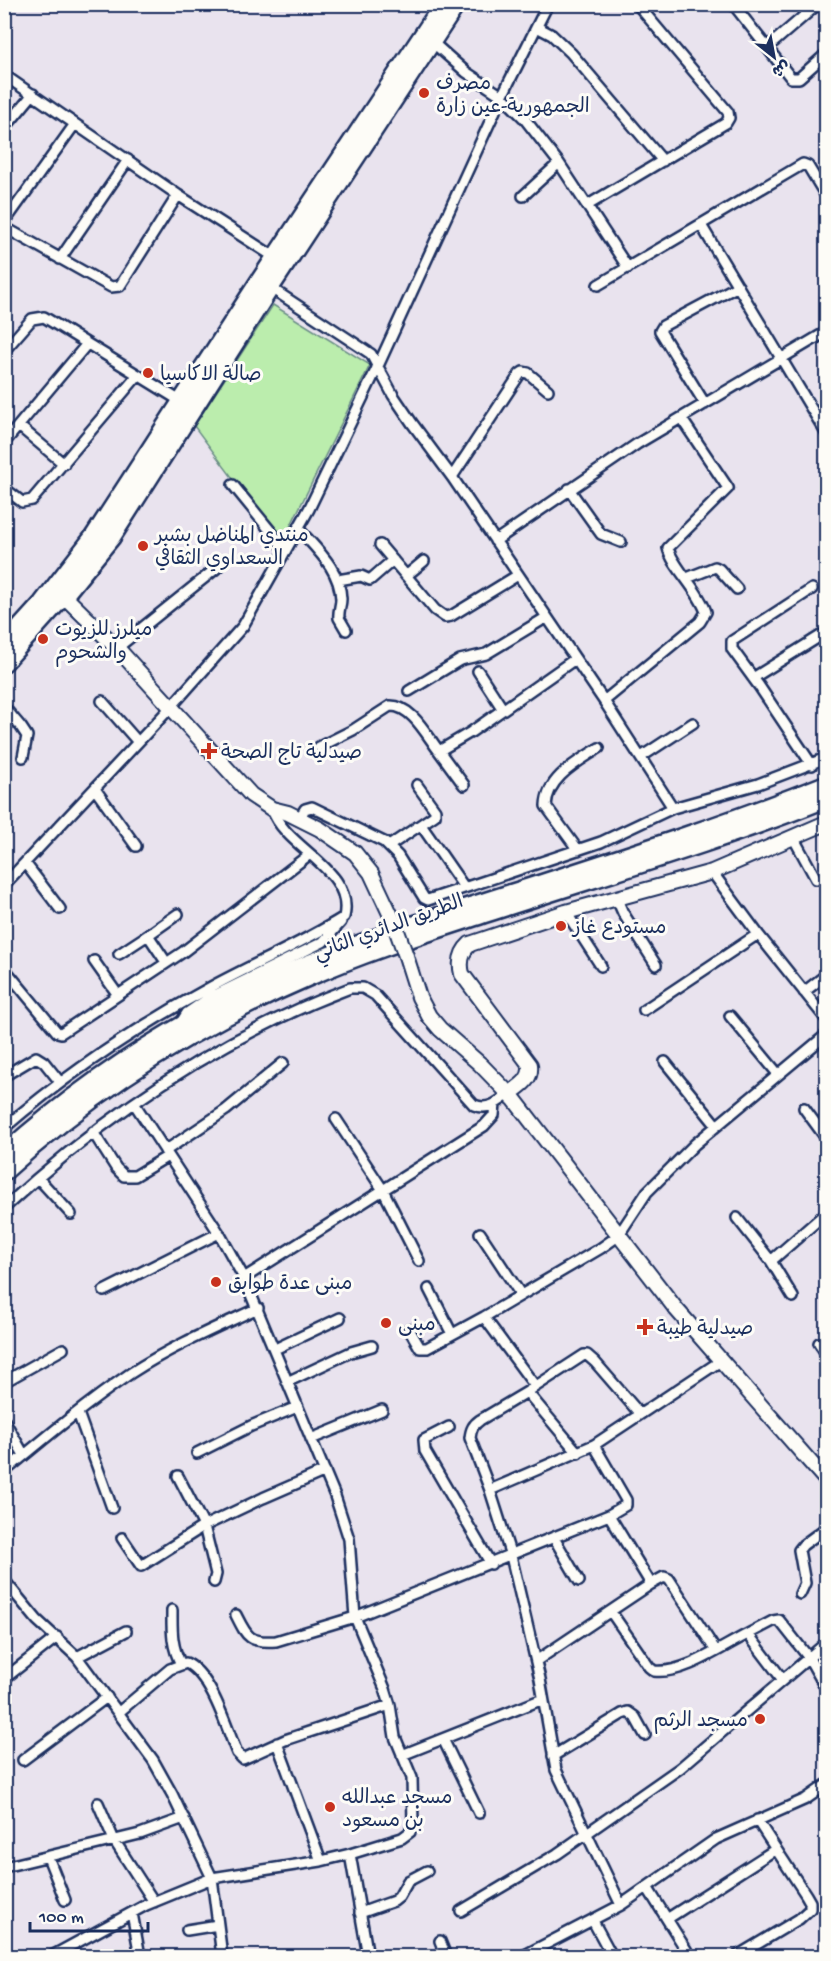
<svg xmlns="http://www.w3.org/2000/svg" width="831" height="1961" viewBox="0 0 831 1961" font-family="'Gochi Hand','Playpen Sans Arabic',sans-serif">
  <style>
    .green { fill: #bbedad; stroke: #6b8e86; stroke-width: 1.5 }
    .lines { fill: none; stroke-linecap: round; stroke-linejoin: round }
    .street-casing { stroke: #1b2f5e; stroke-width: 14 }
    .secondary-casing { stroke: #1b2f5e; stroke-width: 18 }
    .highway-casing { stroke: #1b2f5e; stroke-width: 21 }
    .street { stroke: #fdfcf7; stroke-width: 9 }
    .secondary { stroke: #fdfcf7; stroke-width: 14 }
    .highway { stroke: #fdfcf7; stroke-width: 16 }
    .secondary-bridge-casing { stroke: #1b2f5e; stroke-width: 18; stroke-linecap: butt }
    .secondary-bridge { stroke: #fdfcf7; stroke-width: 14 }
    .poi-dot { fill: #c8321e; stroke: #fdfcf7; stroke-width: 2 }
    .labels { text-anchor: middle; stroke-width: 6; stroke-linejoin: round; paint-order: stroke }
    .poi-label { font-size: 20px; fill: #1b2f5e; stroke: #fdfcf7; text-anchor: start }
    .street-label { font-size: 20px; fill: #1b2f5e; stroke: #fdfcf7 }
  </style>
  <rect width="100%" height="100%" fill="#e9e3ee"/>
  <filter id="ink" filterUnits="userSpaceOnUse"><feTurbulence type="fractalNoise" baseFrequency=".0167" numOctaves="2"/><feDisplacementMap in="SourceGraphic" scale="12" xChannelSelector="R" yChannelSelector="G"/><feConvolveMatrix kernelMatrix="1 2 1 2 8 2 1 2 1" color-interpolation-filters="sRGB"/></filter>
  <g filter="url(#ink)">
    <path class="green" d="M273 305 370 365 284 539H278L194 426Z"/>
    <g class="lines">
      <defs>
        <path id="street" d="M733 4 791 78H799L826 54
          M537 27 552 35 571 53 663 161
          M430 40 466 72 502 96 524 118 559 163 628 268
          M768 47 818 4
          M4 75 178 195 276 258
          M4 129 33 94
          M523 196 559 163
          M588 205 726 123 729 118 728 112 637 4
          M4 223 75 124
          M701 225 826 433
          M4 227 111 287 120 286 178 195
          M60 259 128 160
          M598 285 803 164 808 166 826 196
          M268 286 371 354 393 395 412 423 452 477 604 701 673 808
          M4 351 32 319 44 317 182 402
          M705 404 660 331 663 326 738 286
          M19 426 64 464
          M4 443 87 344
          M452 477 520 374 523 372 528 373 548 390
          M233 485 286 550
          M4 488 22 502 32 500 138 375
          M569 489 601 534 621 542
          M298 528C317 550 340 569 341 599 341 606 338 611 339 618L346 630
          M495 541 637 444 826 332
          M380 545 435 610 445 617 451 616 518 575
          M406 576 424 561
          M687 578 715 567 719 569 737 589
          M338 580 361 576 370 580 393 560
          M117 648 218 567
          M478 671 502 708
          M753 678 822 635
          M409 691 460 660 486 654 547 617
          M102 701 138 742
          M604 701 700 622 706 612C699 590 672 566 668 548L728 488 681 418
          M4 707 21 727 27 736 23 757
          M319 747 353 730 390 706C412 705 427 736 439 751
          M641 757 693 723
          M812 765 759 686 732 649V641L812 589
          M464 785 439 751 471 732 575 659
          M95 789 136 846
          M299 819 305 809 312 807 384 842 398 856 424 898 428 900 601 842 673 808 758 784 826 758
          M421 825 464 887
          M793 837 816 879
          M389 846 435 815V810L417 785
          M578 850 546 806C547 777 578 762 599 748
          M25 863 60 909
          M712 872 758 934 826 1019
          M4 885 171 707 243 626 309 509 378 366 500 100 548 4
          M616 897 623 913 656 965
          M566 912 601 966
          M148 935 178 914
          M119 954 148 935 166 962
          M94 961 118 995
          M4 968 57 1032 61 1033 183 952 310 854
          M804 992 826 975
          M644 1010 758 934
          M730 1016 778 1074
          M182 1021 187 1013 209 998 323 942 341 922
          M665 1062 716 1125
          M4 1076 36 1057 44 1062 60 1082
          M804 1108 826 1138
          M336 1119 383 1190 419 1261
          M4 1128C68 1073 137 1027 211 987 255 963 301 944 344 917 355 869 285 849 272 809
          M93 1132 116 1168 124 1176H135L168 1156
          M165 1151 226 1110 283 1063
          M38 1178 71 1214
          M4 1208C105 1115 222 1036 350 988H363L375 995 474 1105C488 1111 497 1103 509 1094
          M737 1218 771 1261 793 1297
          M480 1233 521 1295
          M771 1261 826 1213
          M244 1278 484 1126 494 1115 495 1104
          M429 1289 452 1334
          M104 1291 219 1233
          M484 1317 535 1386
          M409 1329 420 1348H427L484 1317 601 1248 618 1236 647 1192 695 1144 826 1035
          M819 1343 826 1353
          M275 1349 340 1318
          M4 1382 63 1349
          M287 1382 351 1352 372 1346
          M527 1392 578 1453
          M78 1413 112 1508
          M4 1420 24 1455
          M449 1427 424 1440 425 1451 491 1564
          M311 1439 382 1410
          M197 1453 251 1426 297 1407
          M4 1472C45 1438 87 1403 131 1373 171 1347 215 1328 258 1308
          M178 1476 204 1526 216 1574 214 1582
          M490 1490 594 1445 722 1360
          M122 1538 141 1566 204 1526 263 1498 325 1471
          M554 1538 579 1581
          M4 1580 37 1620 77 1657 153 1760 172 1794 212 1878 222 1956
          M651 1584 664 1577 669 1579 716 1651
          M800 1594 805 1583 799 1550 803 1545 826 1528
          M172 1610C172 1629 171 1646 181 1664
          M611 1612 649 1667 654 1671C683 1675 723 1646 748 1634L783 1680
          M236 1615C247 1637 249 1643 276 1641L355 1617 609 1515 626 1505V1500L594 1445
          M748 1634 773 1621 779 1620 809 1658 826 1688
          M77 1657 126 1631
          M536 1661 651 1584 609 1515
          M4 1679 57 1637
          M119 1712 170 1669 186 1663C211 1674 227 1729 237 1753L243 1759 285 1740 390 1705
          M443 1739 479 1813
          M277 1743 321 1861
          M402 1755 543 1699
          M553 1756 622 1714 628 1712 635 1717 645 1735
          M23 1760 107 1697
          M98 1803 114 1840 154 1902
          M350 1854 368 1956
          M48 1857 65 1900
          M4 1867 140 1834 184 1818
          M647 1887 690 1956
          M621 1905 556 1770 540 1679 511 1556 490 1490 470 1438C471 1429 473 1425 480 1420L527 1392 584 1355H587L595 1362 640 1414
          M461 1911 557 1854 680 1768 826 1643
          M132 1913 140 1956
          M360 1913 394 1901 399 1897 408 1881 427 1871
          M667 1919 776 1849
          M593 1921 612 1956
          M187 1930 218 1925
          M440 1941 446 1956
          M52 1956 146 1905 212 1878 321 1861 350 1854 402 1838 410 1832 413 1823 412 1778 395 1737 390 1705 385 1689 355 1617 349 1539 335 1496 244 1278 219 1233 134 1103
          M523 1956 621 1905 716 1839 806 1799 826 1785
          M737 1956 799 1919 810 1909V1902L806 1895 757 1820"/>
        <path id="secondary" d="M64 596 117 648 251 795 272 809 288 813 320 829 355 853 371 873 393 920
          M406 956 419 997 429 1016 440 1029 480 1064 514 1099 676 1309 826 1480
          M509 1094C520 1086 532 1080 530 1065L462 974C459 962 461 952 470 944L566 912 712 872 826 823"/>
        <path id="highway" d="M4 645 42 603 93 537 259 281 443 4
          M4 663 64 596 112 537 271 287 457 4
          M4 1154C74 1091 154 1037 238 995 336 947 439 916 542 883 638 852 733 821 826 784
          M4 1172C93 1091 197 1025 307 978 366 952 427 933 488 913 601 876 716 843 826 799"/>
      </defs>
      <use href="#street" class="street-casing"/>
      <use href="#secondary" class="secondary-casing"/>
      <use href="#highway" class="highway-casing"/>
      <use href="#street" class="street"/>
      <use href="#secondary" class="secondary"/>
      <use href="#highway" class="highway"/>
      <defs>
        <path id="secondary-bridge" d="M393 920 406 956"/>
      </defs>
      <use href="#secondary-bridge" class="secondary-bridge-casing"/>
      <use href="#secondary-bridge" class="secondary-bridge"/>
    </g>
  </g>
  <g class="poi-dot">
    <circle cx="424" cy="93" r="6"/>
    <circle cx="148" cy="373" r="6"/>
    <circle cx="143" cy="546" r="6"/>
    <circle cx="43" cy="639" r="6"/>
    <path d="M206 742h6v6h6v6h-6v6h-6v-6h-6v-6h6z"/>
    <circle cx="561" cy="926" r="6"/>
    <circle cx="216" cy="1282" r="6"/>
    <circle cx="386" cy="1323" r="6"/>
    <path d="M642 1318h6v6h6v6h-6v6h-6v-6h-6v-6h6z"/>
    <circle cx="760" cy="1719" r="6"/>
    <circle cx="330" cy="1807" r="6"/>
  </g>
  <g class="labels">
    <g class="poi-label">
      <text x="436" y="89">مصرف<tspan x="436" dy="23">الجمهورية-عين زارة</tspan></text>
      <text x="160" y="380">صالة الاكاسيا</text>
      <text x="155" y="541">منتدي المناضل بشير<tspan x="155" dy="23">السعداوي الثقافي</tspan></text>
      <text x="55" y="635">ميلرز للزيوت<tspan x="55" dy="23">والشحوم</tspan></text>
      <text x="221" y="758">صيدلية تاج الصحة</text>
      <text x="573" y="933">مستودع غاز</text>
      <text x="228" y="1289">مبنى عدة طوابق</text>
      <text x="398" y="1330">مبنى</text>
      <text x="657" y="1334">صيدلية طيبة</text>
      <text x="748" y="1726" text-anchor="end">مسجد الرثم</text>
      <text x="342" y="1803">مسجد عبدالله<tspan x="342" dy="23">بن مسعود</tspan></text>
    </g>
    <g class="street-label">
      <text transform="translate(388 926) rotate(-20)" y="7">الطريق الدائري الثاني</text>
    </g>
  </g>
  <rect width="831" height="1961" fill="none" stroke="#fdfcf7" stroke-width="24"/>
  <rect x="12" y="12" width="807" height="1937" fill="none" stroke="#1b2f5e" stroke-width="2" filter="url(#ink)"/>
  <g transform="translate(774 57) rotate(149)" stroke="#fdfcf7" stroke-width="4.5" paint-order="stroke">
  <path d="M0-4.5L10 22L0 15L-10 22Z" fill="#1b2f5e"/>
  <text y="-9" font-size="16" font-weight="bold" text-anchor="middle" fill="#1b2f5e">ش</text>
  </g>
  <path d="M30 1922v9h118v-9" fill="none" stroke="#1b2f5e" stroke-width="3"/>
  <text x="39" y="1922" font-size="18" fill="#1b2f5e" stroke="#fdfcf7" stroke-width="4.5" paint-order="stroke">100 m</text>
</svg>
